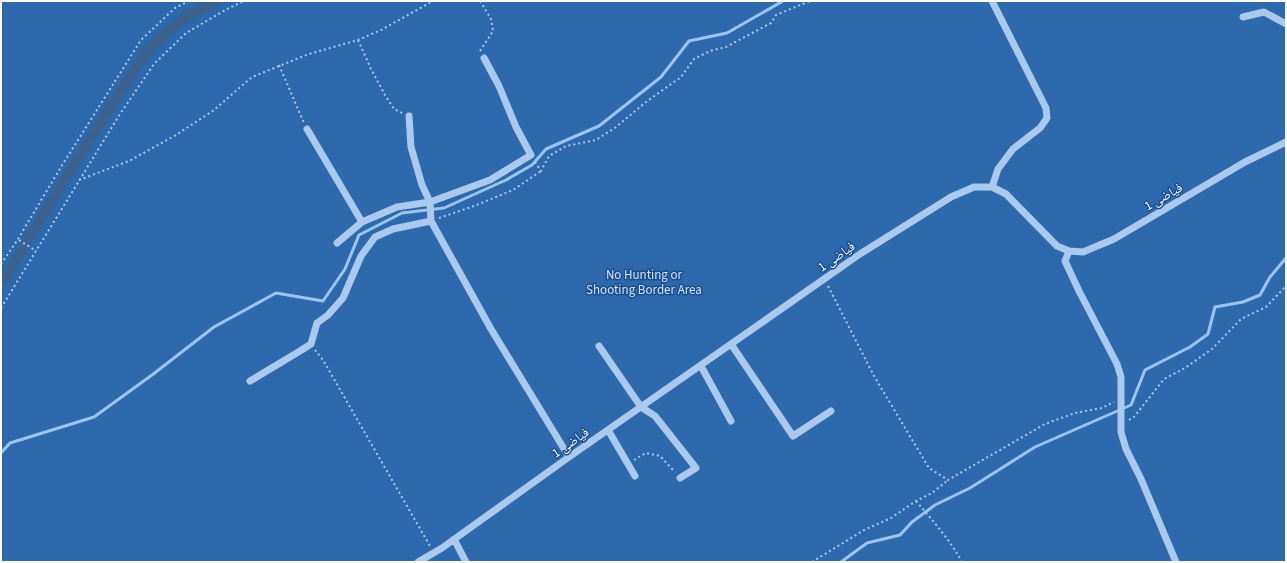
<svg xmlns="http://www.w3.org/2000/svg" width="1287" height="563" viewBox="0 0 1287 563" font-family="'Source Sans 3','Noto Naskh Arabic',sans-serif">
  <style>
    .green { fill: #2e69ad }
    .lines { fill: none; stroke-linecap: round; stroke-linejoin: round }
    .stream { stroke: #9cc4f0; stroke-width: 3 }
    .canal { stroke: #3c6290; stroke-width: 10 }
    .path { stroke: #a9c9ee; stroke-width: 2; stroke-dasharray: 2 3; stroke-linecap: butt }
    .minor { stroke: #a9c9ee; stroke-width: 7 }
    .labels { text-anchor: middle; stroke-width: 3; stroke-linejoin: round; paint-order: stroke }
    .street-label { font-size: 13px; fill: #fff; stroke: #1b4f8f }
    .park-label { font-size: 13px; fill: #cfe3fa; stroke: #1b4f8f }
  </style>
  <rect width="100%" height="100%" fill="#1b4f8f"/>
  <path class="green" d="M1 1H1286V562H1Z"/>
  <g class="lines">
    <path class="stream" d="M1 453 10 443 94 417 152 375 214 327 276 293 323 301 345 269 359 235 402 213 444 208 506 180 532 165 546 149 599 126 661 77 689 41 727 33 783 1
      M841 562 867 543 900 535 912 522 935 505 970 488 1035 447 1131 405 1145 370 1190 347 1208 334 1215 307 1243 302 1260 295 1270 277 1286 258"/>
    <path class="canal" d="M1 284 81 153 143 57 164 35 185 18 216 1"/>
    <path class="path" d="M358 40 371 69 385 95 394 109 402 113
      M480 51 493 31 491 19 480 1
      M279 65 304 123
      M535 162 541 171 549 156 566 146 596 140 616 127 646 102 681 77 694 59 710 51 726 47 771 23 776 15 810 1
      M79 180 129 161 176 135 214 110 252 77 309 54 358 40 381 30 433 1
      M439 218 474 206 513 190 541 171
      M19 240 36 251
      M1 264 18 239 61 167 141 40 175 8 189 1
      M828 286 874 376 920 453 929 468 948 480 1045 424 1075 413 1102 408 1114 402
      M1 308 120 114 154 64 186 33 229 8 244 1
      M315 350 323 360 430 546
      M1129 420 1134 417 1164 379 1185 368 1212 349 1241 319 1266 307 1286 286
      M634 460 646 453 660 456 675 472
      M916 501C933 521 950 540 962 562
      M812 562 864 530 891 518 916 501 932 493 948 480"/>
    <path class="minor" d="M992 1 1046 108 1047 118 1040 128 1013 149 998 169 992 187
      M1243 17 1264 12 1286 24
      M409 116 411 147 422 185 430 202 431 221 491 329 569 457
      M307 129 362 222 397 207 430 202 490 180 531 155 516 127 499 86 484 58
      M337 243 362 222
      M1069 251 1065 261 1079 291 1117 364 1121 377V432L1126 449 1141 479 1176 562
      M731 344 793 436 831 411
      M599 346 641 407 655 416 696 468 680 478
      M701 366 731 421
      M250 381 300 351 311 344 317 323 328 315 343 298 361 256 375 237 393 229 431 221
      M608 430 635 476
      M454 539 466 562
      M418 562 442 548 569 457 860 254 951 197 974 187H992L1006 194 1057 246 1069 251 1083 252 1114 239 1245 162 1286 142"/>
  </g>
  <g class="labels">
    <g class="street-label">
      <text transform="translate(1163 196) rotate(-30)" y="5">فیاضی 1</text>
      <text transform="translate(836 256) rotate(-35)" y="5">فیاضی 1</text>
      <text transform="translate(570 442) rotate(-35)" y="5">فیاضی 1</text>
    </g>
    <g class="park-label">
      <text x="644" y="279">No Hunting or<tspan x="644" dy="15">Shooting Border Area</tspan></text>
    </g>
  </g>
  <rect width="1287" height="563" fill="none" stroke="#ffffff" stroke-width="4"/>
</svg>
